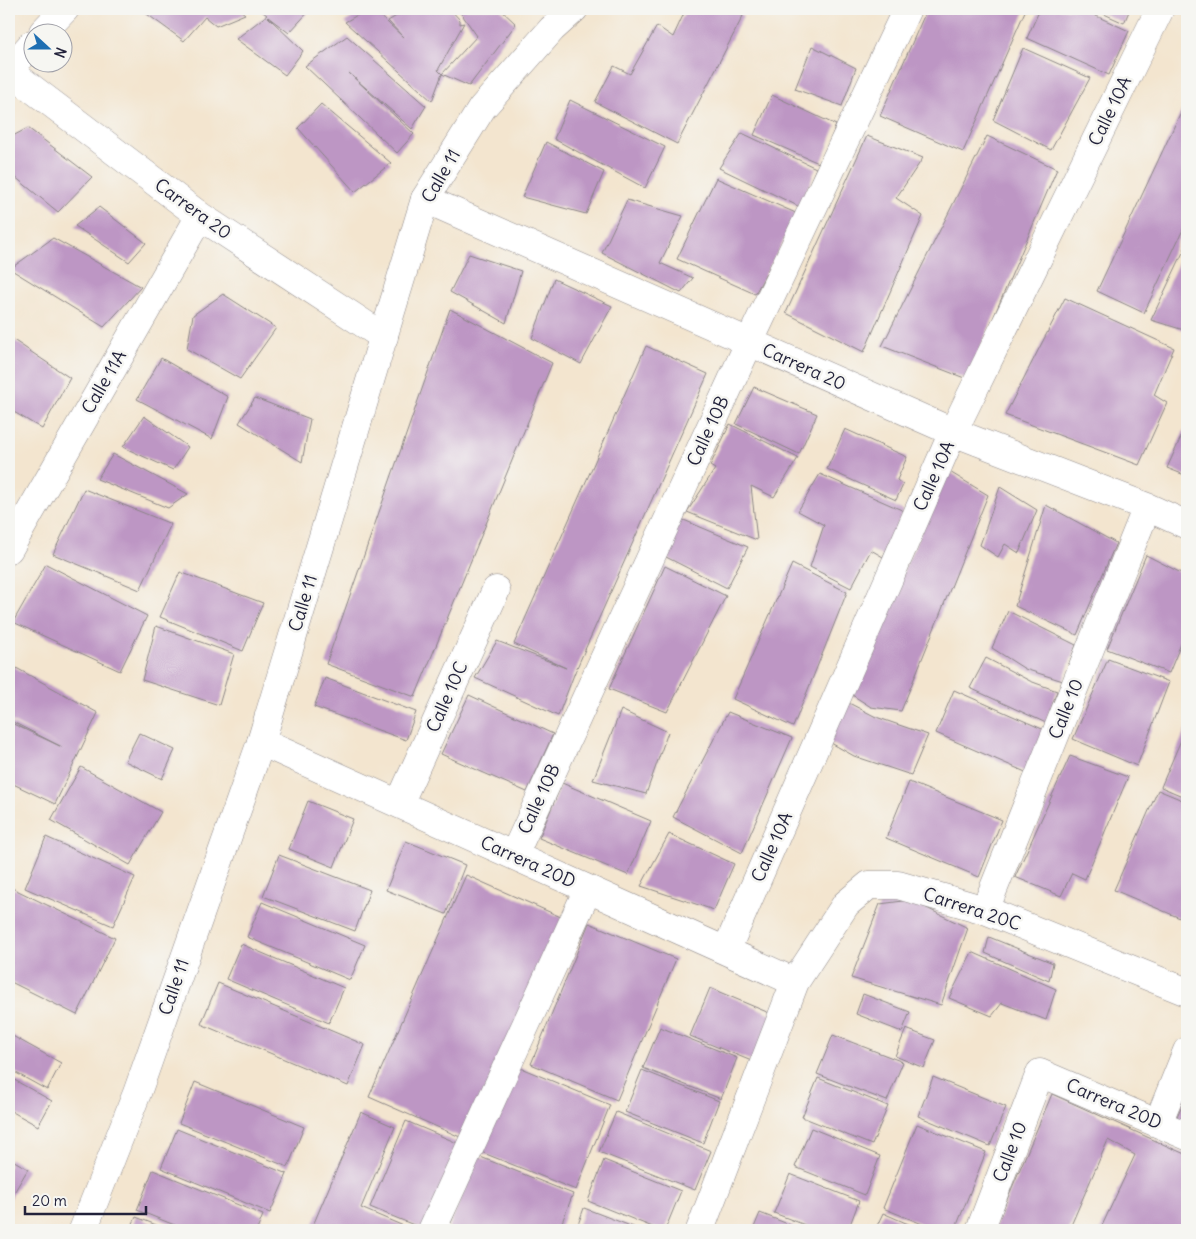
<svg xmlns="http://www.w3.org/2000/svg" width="1196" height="1239" viewBox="0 0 1196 1239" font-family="Delius,sans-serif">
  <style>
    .building { fill: #bd96c4 }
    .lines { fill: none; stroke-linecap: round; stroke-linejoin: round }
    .street-casing { stroke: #8a8485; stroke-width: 29 }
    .secondary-casing { stroke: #8a8485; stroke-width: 29 }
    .street { stroke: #fff; stroke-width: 28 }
    .secondary { stroke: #fff; stroke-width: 28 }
    .labels { text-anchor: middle; stroke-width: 5; stroke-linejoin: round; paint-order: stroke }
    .street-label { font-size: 18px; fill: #22223b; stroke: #f6f6f2 }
  </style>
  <rect width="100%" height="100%" fill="#f6f6f2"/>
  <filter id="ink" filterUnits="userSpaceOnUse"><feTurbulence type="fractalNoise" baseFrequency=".02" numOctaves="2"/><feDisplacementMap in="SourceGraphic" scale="10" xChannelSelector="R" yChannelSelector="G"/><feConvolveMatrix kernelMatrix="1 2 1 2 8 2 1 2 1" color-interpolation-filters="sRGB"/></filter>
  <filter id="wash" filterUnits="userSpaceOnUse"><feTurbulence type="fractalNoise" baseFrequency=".0096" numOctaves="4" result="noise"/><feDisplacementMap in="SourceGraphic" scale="20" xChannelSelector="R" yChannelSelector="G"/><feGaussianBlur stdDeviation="1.12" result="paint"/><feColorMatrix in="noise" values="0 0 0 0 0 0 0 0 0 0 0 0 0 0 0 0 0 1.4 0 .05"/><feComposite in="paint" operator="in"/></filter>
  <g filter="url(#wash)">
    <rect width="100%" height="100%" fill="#f3e5cf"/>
    <g id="blocks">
      <path class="building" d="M140 9H239L245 14 216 26 205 17 184 41Z
        M259 9H311L289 33 268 17 303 51 285 75 236 39 267 15Z
        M368 9H373L403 37 388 21 408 9H450L460 20V24L464 23 438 70 442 74 432 101 345 22Z
        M458 9H500L516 24 469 86 442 74 477 36Z
        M686 9H732L743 16 677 144 595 102 614 66 630 74 657 26 673 37Z
        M927 9H1026L963 152 880 116Z
        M1040 9H1081L1129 31 1109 75 1027 38Z
        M1093 9H1130L1124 23Z
        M347 36 426 106 412 129 349 73 414 134 397 153 305 66Z
        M812 46 856 68 842 106 795 89Z
        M1023 48 1090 78 1051 150 993 120Z
        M772 95 836 125 821 164 754 135Z
        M1187 99V221L1144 313 1097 291Z
        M570 100 665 147 645 188 554 139Z
        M321 104 391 163 355 192 298 128Z
        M28 128 92 177 58 212 9 172V138Z
        M742 133 816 168 800 207 719 168Z
        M867 136 923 158 896 198 923 216 864 352 786 313Z
        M987 136 1057 169 967 379 882 346Z
        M546 142 604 172 586 214 522 197Z
        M716 178 798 214 755 294 677 259Z
        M627 200 683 216 660 263 693 278 681 293 602 253Z
        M99 207 146 243 129 262 75 226Z
        M53 238 141 287 104 327 10 269Z
        M1187 244V331L1151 320Z
        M469 254 521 271 506 323 450 292Z
        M554 279 612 306 581 364 532 338Z
        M223 294 276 328 240 379 187 349 193 315Z
        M1065 298 1174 348 1154 395 1167 403 1139 465 1005 415Z
        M450 309 552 363 415 697 326 664Z
        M9 337 70 378 42 429 9 409Z
        M646 346 708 374 575 672 558 716 475 678 497 641 566 668 514 644Z
        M161 358 228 397 212 439 137 399Z
        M754 387 817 414 799 454 736 424Z
        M255 398 310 419 302 462 239 423Z
        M144 416 188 447 173 470 123 447Z
        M730 424 798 458 774 497 751 486 757 540 687 512 715 469 710 466Z
        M1187 424V476L1167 468Z
        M845 429 907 457 897 480 903 485 896 500 827 469Z
        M113 454 188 494 168 508 97 479Z
        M948 471 988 495 901 711 871 707 849 693Z
        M820 474 904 511 883 557 871 550 851 588 810 567 824 525 798 511Z
        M1000 487 1037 510 1019 553 1005 544 998 557 980 545Z
        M84 489 171 524 140 590 53 554Z
        M1046 505 1116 543 1077 635 1015 606Z
        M679 518 748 547 727 588 666 557Z
        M1146 555 1187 576V629L1169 673 1107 649Z
        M46 564 147 616 120 671 13 622Z
        M792 564 847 592 793 727 733 699Z
        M665 566 726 596 667 712 609 689Z
        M180 572 263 603 243 651 160 617Z
        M1008 611 1076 645 1063 681 1025 669 992 648Z
        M156 626 234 654 219 705 142 680Z
        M986 658 1030 681 1057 691 1046 723 970 688Z
        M1108 659 1169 682 1137 766 1073 739Z
        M9 664 98 713 55 804 9 782V722L62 747 9 720Z
        M325 678 416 712 406 740 314 707Z
        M954 690 1049 732 1030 774 936 733Z
        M469 695 553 734 527 792 441 754Z
        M845 701 876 717 928 735 911 775 854 756 824 739Z
        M621 710 668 732 646 794 593 780Z
        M728 712 792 738 742 853 673 817Z
        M1187 726V798L1161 787Z
        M139 733 175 750 162 779 125 761Z
        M1070 756 1128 777 1085 879 1072 873 1061 896 1015 877Z
        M81 767 161 812 130 865 51 820Z
        M909 782 1002 820 979 877 886 838Z
        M562 783 651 821 628 875 539 838Z
        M1158 790 1187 802V921L1114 890Z
        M308 801 353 819 334 867 289 849Z
        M669 834 734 864 714 910 641 886Z
        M46 837 135 877 113 926 25 888Z
        M406 841 465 865 446 914 386 890Z
        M279 855 370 890 355 931 263 896Z
        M466 875 563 918 467 1140 369 1097Z
        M12 888 115 938 77 1015 9 981V894Z
        M910 900 968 928 941 1005 851 978 880 904Z
        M262 902 365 945 350 980 247 937Z
        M589 923 676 959 617 1100 531 1064Z
        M989 937 1053 963 1049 981 985 953Z
        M241 944 344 988 329 1023 226 979Z
        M972 952 1056 989 1046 1020 1002 1003 992 1016 949 998Z
        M218 983 365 1045 348 1086 201 1024Z
        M710 988 774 1015 754 1062 690 1036Z
        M863 994 910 1012 902 1032 856 1014Z
        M660 1027 737 1058 721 1099 643 1068Z
        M906 1029 935 1040 924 1068 895 1056Z
        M9 1034 61 1063 47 1090 9 1069Z
        M833 1035 903 1062 887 1101 817 1074Z
        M516 1066 610 1105 576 1190 481 1152Z
        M642 1070 719 1101 703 1143 625 1112Z
        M9 1077 52 1101 38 1126 9 1110Z
        M933 1077 1006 1107 990 1146 918 1116Z
        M818 1078 888 1106 872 1145 802 1117Z
        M195 1082 304 1127 288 1167 179 1123Z
        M1187 1093V1126L1175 1121Z
        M1052 1094 1187 1155V1230H1100L1135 1155 1108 1140 1069 1230H994Z
        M361 1112 395 1127 361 1208 413 1230H311Z
        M616 1112 711 1151 695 1190 599 1152Z
        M406 1121 462 1145 426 1230 370 1207Z
        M917 1124 986 1152 955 1230H937L883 1208Z
        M811 1128 880 1156 865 1195 795 1167Z
        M177 1129 287 1174 270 1213 161 1168Z
        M478 1156 573 1194 559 1230H448Z
        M9 1158 28 1169 9 1201Z
        M604 1160 681 1191 665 1230H660L588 1201Z
        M153 1170 263 1215 257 1230H187L137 1210Z
        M790 1174 859 1201 848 1230H818L774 1213Z
        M584 1208 641 1230H576Z
        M760 1213 803 1230H753Z
        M883 1213 922 1230H875Z
        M136 1217 169 1230H130Z"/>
    </g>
  </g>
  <g filter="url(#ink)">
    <use href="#blocks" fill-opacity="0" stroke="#8a8485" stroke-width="1"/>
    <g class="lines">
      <defs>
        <path id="street" d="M43 32 65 9
          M9 70 32 44
          M9 71 200 216 384 337
          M425 199 953 432 1147 507 1187 525
          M9 549 200 216
          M261 742 795 982
          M399 804 496 590
          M514 855 749 343 907 9
          M985 910 1147 507
          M726 951 953 432 1160 9
          M1158 1123 1187 1051
          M432 1230 588 889
          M700 1230 795 982 846 904 869 885H898L985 910 1187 992
          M980 1230 1040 1073 1187 1136"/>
        <path id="secondary" d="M83 1230 137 1093 261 742 425 199 482 108 552 29 574 9"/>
      </defs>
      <use href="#street" class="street-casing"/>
      <use href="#secondary" class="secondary-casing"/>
      <use href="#street" class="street"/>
      <use href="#secondary" class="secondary"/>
    </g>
  </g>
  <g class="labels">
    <g class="street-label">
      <text transform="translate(1110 111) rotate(-64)" y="6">Calle 10A</text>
      <text transform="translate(441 176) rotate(-60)" y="6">Calle 11</text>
      <text transform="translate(193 209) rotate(36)" y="6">Carrera 20</text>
      <text transform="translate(804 367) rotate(24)" y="6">Carrera 20</text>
      <text transform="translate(104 382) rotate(-60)" y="6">Calle 11A</text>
      <text transform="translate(708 431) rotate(-65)" y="6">Calle 10B</text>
      <text transform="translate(934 476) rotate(-66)" y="6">Calle 10A</text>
      <text transform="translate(303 603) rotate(-73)" y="6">Calle 11</text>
      <text transform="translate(447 697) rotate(-66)" y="6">Calle 10C</text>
      <text transform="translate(1066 709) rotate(-68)" y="6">Calle 10</text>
      <text transform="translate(539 799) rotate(-65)" y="6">Calle 10B</text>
      <text transform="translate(772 847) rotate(-66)" y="6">Calle 10A</text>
      <text transform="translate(528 862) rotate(24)" y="6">Carrera 20D</text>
      <text transform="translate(972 909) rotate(18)" y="6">Carrera 20C</text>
      <text transform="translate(174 987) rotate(-71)" y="6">Calle 11</text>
      <text transform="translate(1114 1104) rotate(23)" y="6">Carrera 20D</text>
      <text transform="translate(1010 1152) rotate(-69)" y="6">Calle 10</text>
    </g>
  </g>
  <rect width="1196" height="1239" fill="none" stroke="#f6f6f2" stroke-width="30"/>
  <g transform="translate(48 48) rotate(111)"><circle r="24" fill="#f6f6f2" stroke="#a1a1a9"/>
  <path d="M0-4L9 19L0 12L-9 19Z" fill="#1f6fb2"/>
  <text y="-8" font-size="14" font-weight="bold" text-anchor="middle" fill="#22223b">N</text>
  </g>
  <path d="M25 1206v8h121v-8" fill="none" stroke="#22223b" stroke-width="2.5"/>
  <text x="32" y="1206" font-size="15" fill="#22223b" stroke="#f6f6f2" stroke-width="4" paint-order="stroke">20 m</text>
</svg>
